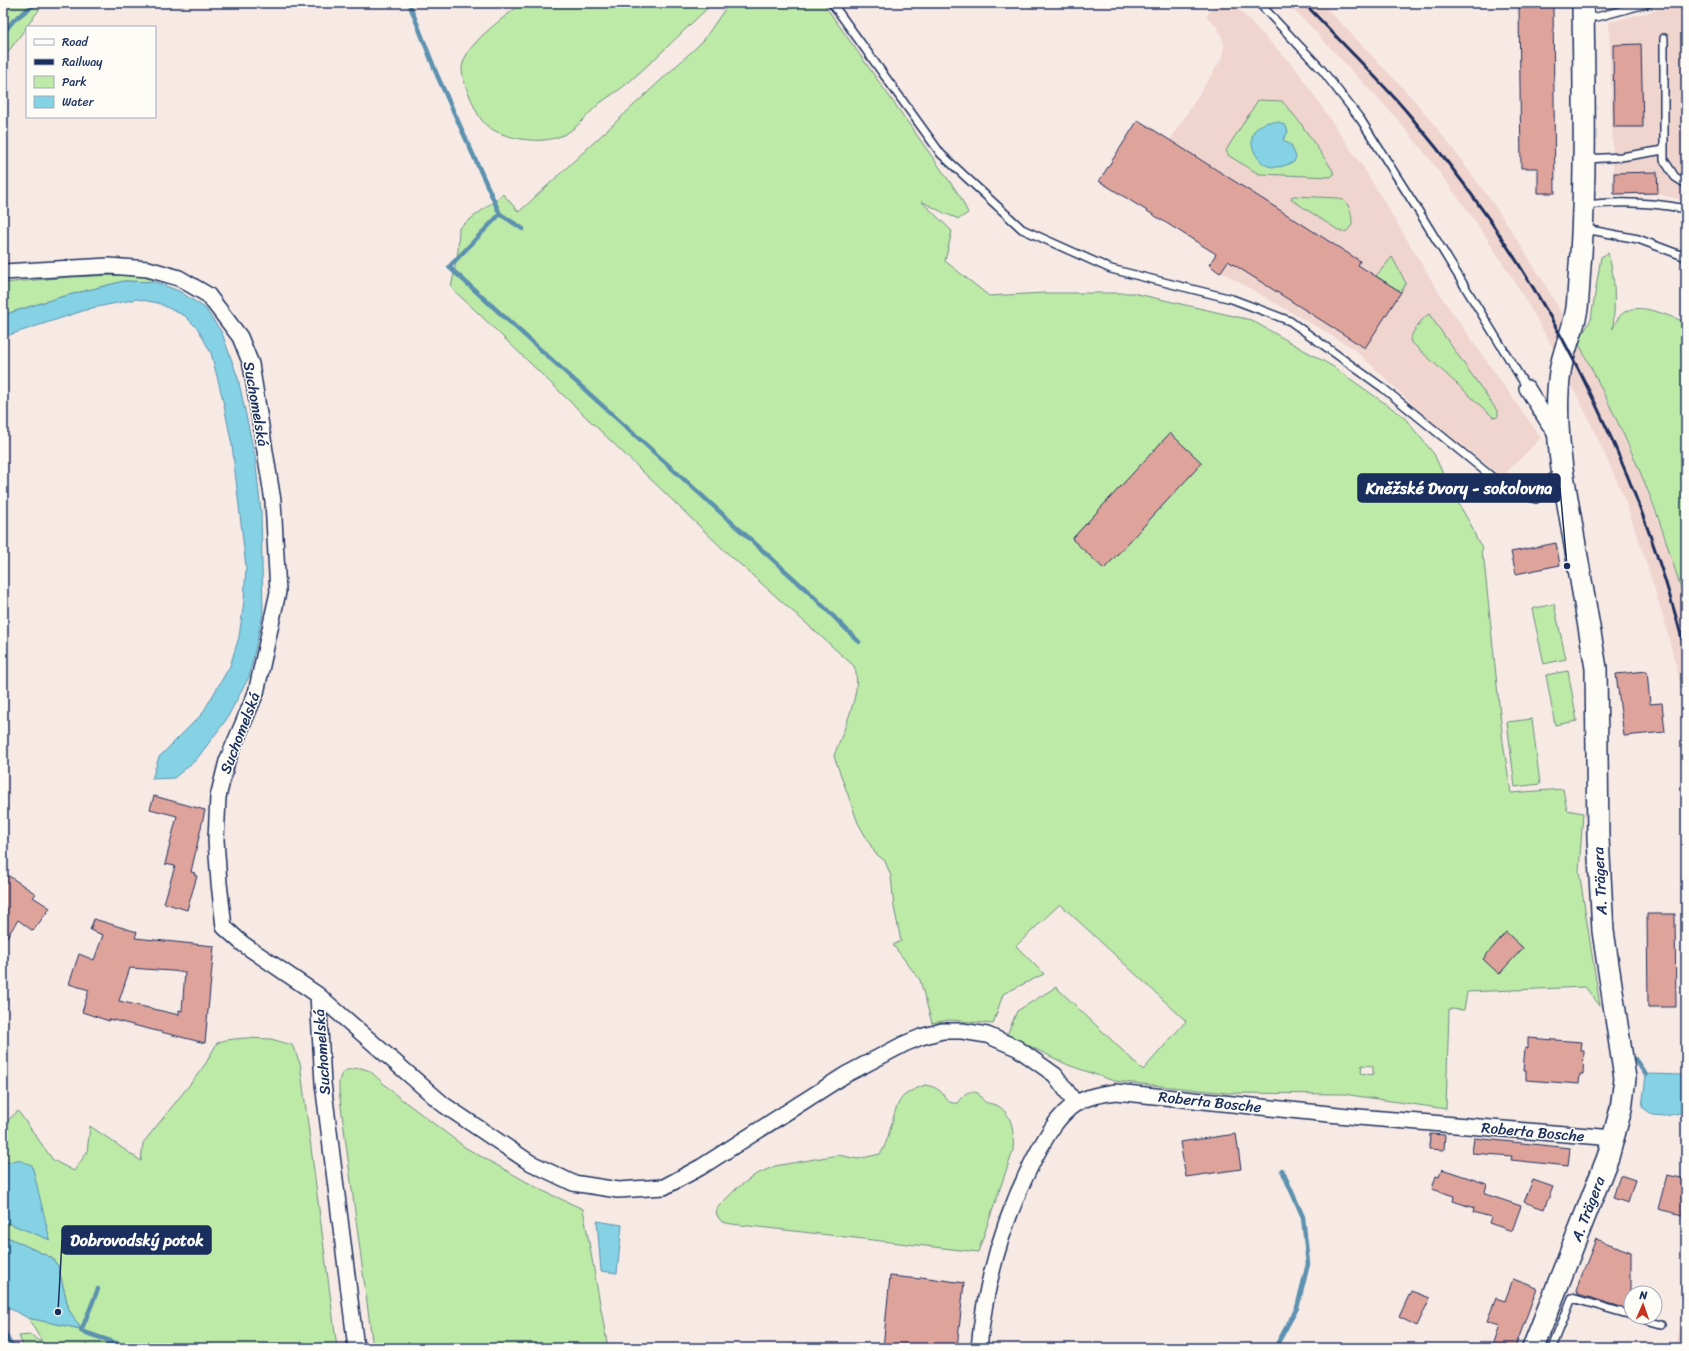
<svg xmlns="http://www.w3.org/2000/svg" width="1689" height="1351" viewBox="0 0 1689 1351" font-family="Sriracha,sans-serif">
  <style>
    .built { fill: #f0d5cf }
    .green { fill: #beeaa7; stroke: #6c8c82; fill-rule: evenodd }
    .water { fill: #85d2e5; stroke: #5b91af }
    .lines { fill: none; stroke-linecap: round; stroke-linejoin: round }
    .stream { stroke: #5b91af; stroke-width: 4.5 }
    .building { fill: #dea49c; stroke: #1b2f5e; fill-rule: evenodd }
    .lane-casing { stroke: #1b2f5e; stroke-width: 10 }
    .street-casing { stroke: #1b2f5e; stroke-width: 18 }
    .secondary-casing { stroke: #1b2f5e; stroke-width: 24 }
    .lane { stroke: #fdfcf7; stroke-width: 7 }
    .street { stroke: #fdfcf7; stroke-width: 15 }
    .secondary { stroke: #fdfcf7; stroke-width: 21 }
    .rail { stroke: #1b2f5e; stroke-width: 3 }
    .labels { text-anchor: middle; stroke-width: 3; stroke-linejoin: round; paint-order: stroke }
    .street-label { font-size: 15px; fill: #1b2f5e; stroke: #fdfcf7 }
    .leader { fill: none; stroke: #1b2f5e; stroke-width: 1.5 }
    .callout-dot { fill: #1b2f5e; stroke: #fdfcf7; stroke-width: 1.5 }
    .callout { fill: #1b2f5e; stroke: #1b2f5e; stroke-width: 1.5 }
    .callout-label { font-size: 16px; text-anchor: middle; font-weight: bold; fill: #fff }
  </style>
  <rect width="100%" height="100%" fill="#f7eae5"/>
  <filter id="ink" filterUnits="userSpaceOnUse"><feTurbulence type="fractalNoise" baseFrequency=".025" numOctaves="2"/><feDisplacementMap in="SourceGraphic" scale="8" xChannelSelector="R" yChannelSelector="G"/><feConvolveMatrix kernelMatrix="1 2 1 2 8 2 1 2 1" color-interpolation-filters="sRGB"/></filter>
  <g filter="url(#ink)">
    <path class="built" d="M1218 3H1233L1296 69 1365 170 1443 299 1541 438 1502 477 1426 417 1353 348 1209 265 1216 254 1099 181 1138 120 1170 140 1222 58 1224 44 1221 35 1217 27 1206 16Z
      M1285 3H1322L1416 102 1448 142 1498 210 1539 274 1578 342 1613 412 1646 486 1667 545 1686 604V707L1664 619 1643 553 1623 495 1590 422 1556 353 1518 287 1478 225 1428 157 1397 119 1305 21Z
      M1686 3V201L1658 194 1614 195 1609 22Z
      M1686 1294V1348H1675L1678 1336Z"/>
    <path class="green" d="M3 3H44L3 59Z
      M522 3H713C685 29 658 57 629 82 620 90 609 96 600 103 585 116 575 133 555 138 536 144 500 138 485 124 477 116 473 103 468 92 465 85 460 71 463 63 470 40 504 18 522 3Z
      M729 3H823L960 196 968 213 959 219 944 213 921 201 952 231 945 261 989 296 1045 293H1133L1251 320 1332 366 1403 416 1434 454 1450 489 1471 525 1477 540 1483 548 1481 552 1484 561 1503 742 1511 793 1563 789 1567 810 1583 813 1579 871 1600 1006 1585 987 1467 992 1464 1010 1449 1009 1446 1109 1343 1094 1228 1093 1114 1081 1068 1065 1007 1035 1017 1011 1056 987 1143 1070 1186 1021 1060 904 1016 946 1044 974 1003 994 993 1024 950 1020 932 1023 920 980 893 945 901 941 894 907 891 876 885 861 875 853 858 823 834 756C842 732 864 690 854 666L724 550 474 309 451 288 458 251 459 228 503 194 519 212 703 41ZM1362 1065 1373 1066V1075L1361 1073Z
      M1258 100 1282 101 1299 121 1332 169 1334 174 1331 177 1259 174 1229 156 1226 151 1228 147Z
      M1293 196 1339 198C1350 202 1352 214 1352 225L1347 231 1341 232 1292 200 1291 197Z
      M1608 253C1616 280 1615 301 1613 329 1614 326 1615 323 1617 320 1631 296 1666 316 1686 322V604C1673 565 1662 524 1646 486 1626 437 1602 389 1578 342L1591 319 1601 257Z
      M1392 257 1406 283 1401 292 1376 276Z
      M139 274 155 282 124 281 57 298 3 315V283L69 277Z
      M1429 314 1498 412V416L1496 418 1493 417 1410 341C1411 333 1422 318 1429 314Z
      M1554 604 1566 659 1544 664 1532 609Z
      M1568 671 1577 721 1555 725 1546 675Z
      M1532 719 1540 784 1515 787 1507 722Z
      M245 1038 271 1039 292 1045 300 1063 337 1348H24L19 1336 31 1335 43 1343 28 1318 81 1329 69 1310 58 1266 52 1258 3 1235V1221L50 1239 18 1160 3 1163V1125L18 1111 53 1160 74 1171 87 1152 90 1126 141 1161 143 1143 195 1078 206 1063 217 1043 225 1040Z
      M361 1068 370 1071 396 1095 466 1148 543 1191 583 1209 608 1348H373L339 1091C338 1072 343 1069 361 1068Z
      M925 1085C931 1086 935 1087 940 1091 947 1097 946 1104 957 1103 964 1095 967 1089 978 1093 986 1106 986 1101 998 1106 1014 1115 1014 1135 1013 1151L978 1252 732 1224 722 1222 718 1217 716 1213 718 1207 736 1189 755 1175 775 1166 838 1155 858 1159 880 1154C892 1138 892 1104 905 1095 911 1090 918 1088 925 1085Z"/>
    <path class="water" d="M1268 122H1279L1286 126 1288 132 1283 140 1291 145 1296 157 1294 162C1285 166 1273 170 1264 164 1254 157 1246 138 1257 128 1260 125 1264 124 1268 122Z
      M124 281 155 282 179 291 205 308 222 333 238 378 255 457 261 512 263 613 249 677 226 720 196 760 174 778 152 779 159 757 202 714 230 666 239 637 244 601 246 567 232 445 222 396 211 353 198 329 185 316 158 303 137 299 92 308 3 337V315L57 298Z
      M1651 1074 1681 1075 1686 1084V1106L1680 1113 1665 1116 1653 1115 1642 1107 1646 1075Z
      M18 1160 32 1165 50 1240 3 1221V1163Z
      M597 1221 622 1225 617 1273 601 1271Z
      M3 1235 52 1258 58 1266 69 1310 81 1329 28 1318 3 1305Z"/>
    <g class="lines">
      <path class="stream" d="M409 3 437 75 500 214 449 267 812 595 859 642
        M3 33 14 20 36 3
        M500 214 523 229
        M1635 1059 1646 1075
        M98 1289 81 1331 119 1344 122 1348
        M3 1329 12 1348
        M1275 1348 1297 1308 1308 1264 1303 1217 1282 1170"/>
    </g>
    <path class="building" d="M1553 5 1555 193H1538V168H1521L1519 6Z
      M1641 44 1643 127H1614L1613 45Z
      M1138 120 1360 261 1358 265 1401 292 1365 348 1228 261 1220 273 1209 265 1216 254 1099 181Z
      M1657 172 1658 193 1614 194V173Z
      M1170 433 1202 463 1104 569 1072 539Z
      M1556 543 1560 565 1516 574 1511 552Z
      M1647 671 1650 704 1662 703 1665 732 1624 736 1616 674Z
      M154 796 205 810 191 872 195 873 194 875 197 876 187 910 164 903 175 866 165 864 177 816 150 809Z
      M3 872 36 894 33 897 50 908 33 931 18 920 3 943Z
      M1647 914H1675L1676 1007H1648Z
      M94 919 137 932 135 938 214 946 205 1043 109 1019V1021L82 1012 89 990 69 984 79 954 94 960 103 935 90 930ZM130 968 185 972 182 1011 179 1010V1015L119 1001Z
      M1506 932 1523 948 1499 974 1483 959Z
      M1528 1038 1582 1042 1581 1051H1584L1583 1074H1580L1579 1084 1526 1080V1071H1523L1525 1048H1528Z
      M1236 1134 1241 1169 1186 1177 1180 1142Z
      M1430 1134 1445 1135 1444 1150 1429 1149Z
      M1474 1138 1570 1148 1568 1166 1511 1160 1512 1156 1472 1153Z
      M1442 1169 1487 1184 1485 1192V1194L1521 1206 1512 1231 1489 1223 1491 1217 1473 1212 1474 1208 1453 1201 1454 1196 1432 1189 1436 1176 1439 1177Z
      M1620 1175 1635 1180 1628 1203 1613 1198Z
      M1667 1175 1686 1179V1216L1658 1209Z
      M1533 1180 1553 1187 1544 1209 1524 1202Z
      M1596 1239 1631 1252V1310L1578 1294 1576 1290Z
      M890 1276 920 1279 921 1277 964 1283 957 1348H883Z
      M1513 1279 1537 1288 1515 1348H1492L1500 1325 1487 1321 1496 1298 1505 1301Z
      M1411 1291 1430 1298 1417 1326 1399 1317Z"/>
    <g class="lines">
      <defs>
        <path id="lane" d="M832 3 941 154 1022 229 1111 269 1232 299 1290 321 1383 388 1508 490 1536 499 1547 482 1559 472
          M1259 3 1322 70 1361 120 1421 215 1527 388
          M1586 17H1597L1649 3
          M1664 38V160L1675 177 1686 184
          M1587 159 1621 157 1664 150
          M1585 205C1620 201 1651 202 1686 209
          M1585 229 1638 239 1686 257
          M1636 1317 1661 1324
          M1552 1348 1572 1298 1631 1315"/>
        <path id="street" d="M3 272 109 266 148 269 179 278 208 295 240 337 251 364 273 501 278 592 256 693 227 761 218 797 216 840 219 883 224 927 243 944 318 995 444 1105 529 1162 573 1183 618 1190 664 1187 701 1167 845 1075 904 1044 921 1037 942 1031H962L987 1035 1017 1048 1055 1075 1076 1104
          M1527 388 1558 438
          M318 995 323 1083 356 1348
          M979 1348C985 1282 1004 1218 1034 1159 1045 1139 1056 1117 1075 1104 1088 1096 1101 1094 1116 1092L1358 1117 1614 1138"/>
        <path id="secondary" d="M1533 1348 1608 1157 1621 1109 1625 1078 1603 931 1598 838 1596 668 1562 469C1558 438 1555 404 1560 372 1563 350 1574 330 1577 308 1579 290 1579 272 1581 254 1586 170 1584 87 1583 3"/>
      </defs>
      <use href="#lane" class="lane-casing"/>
      <use href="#street" class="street-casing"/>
      <use href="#secondary" class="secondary-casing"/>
      <use href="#lane" class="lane"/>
      <use href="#street" class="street"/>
      <use href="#secondary" class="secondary"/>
      <path class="rail" d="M1304 3C1322 21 1339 40 1357 58 1374 76 1391 93 1407 112 1539 267 1636 456 1686 654"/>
    </g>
  </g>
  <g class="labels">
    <g class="street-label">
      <text transform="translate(256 404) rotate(80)" y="5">Suchomelská</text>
      <text transform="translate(240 733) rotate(-69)" y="5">Suchomelská</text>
      <text transform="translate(1600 881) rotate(-93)" y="5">A. Trägera</text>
      <text transform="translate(322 1052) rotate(-94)" y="5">Suchomelská</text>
      <text transform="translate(1210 1102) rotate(6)" y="5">Roberta Bosche</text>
      <text transform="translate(1533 1132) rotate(5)" y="5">Roberta Bosche</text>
      <text transform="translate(1588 1209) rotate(-69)" y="5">A. Trägera</text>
    </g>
  </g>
  <path class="leader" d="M1567 566L1560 488M58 1312L62 1240"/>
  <g class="callout-dot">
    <circle cx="1567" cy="566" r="4"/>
    <circle cx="58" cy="1312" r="4"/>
  </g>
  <g class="callout">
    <rect x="1358" y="474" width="202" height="28" rx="4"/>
    <rect x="62" y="1226" width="149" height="28" rx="4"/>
  </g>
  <g class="callout-label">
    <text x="1459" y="494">Kněžské Dvory - sokolovna</text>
    <text x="137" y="1246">Dobrovodský potok</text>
  </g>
  <rect width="1689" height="1351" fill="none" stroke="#fdfcf7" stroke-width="16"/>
  <rect x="8" y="8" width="1673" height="1335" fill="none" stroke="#1b2f5e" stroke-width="1.5" filter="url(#ink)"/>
  <rect x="26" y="26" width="130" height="92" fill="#fdfcf7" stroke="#a3aaba"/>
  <rect x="34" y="39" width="20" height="6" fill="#fdfcf7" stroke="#a3aaba"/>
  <text x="62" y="46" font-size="12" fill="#1b2f5e">Road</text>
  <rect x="34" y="59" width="20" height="6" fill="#1b2f5e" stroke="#a3aaba"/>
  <text x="62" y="66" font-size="12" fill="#1b2f5e">Railway</text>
  <rect x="34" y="76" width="20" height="12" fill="#beeaa7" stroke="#a3aaba"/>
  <text x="62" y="86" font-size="12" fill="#1b2f5e">Park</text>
  <rect x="34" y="96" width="20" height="12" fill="#85d2e5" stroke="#a3aaba"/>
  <text x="62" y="106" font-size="12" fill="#1b2f5e">Water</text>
  <g transform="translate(1643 1305) rotate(2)"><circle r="19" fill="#fdfcf7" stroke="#a3aaba"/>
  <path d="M0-3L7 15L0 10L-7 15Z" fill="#c8321e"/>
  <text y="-6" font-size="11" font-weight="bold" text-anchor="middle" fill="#1b2f5e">N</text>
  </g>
</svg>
